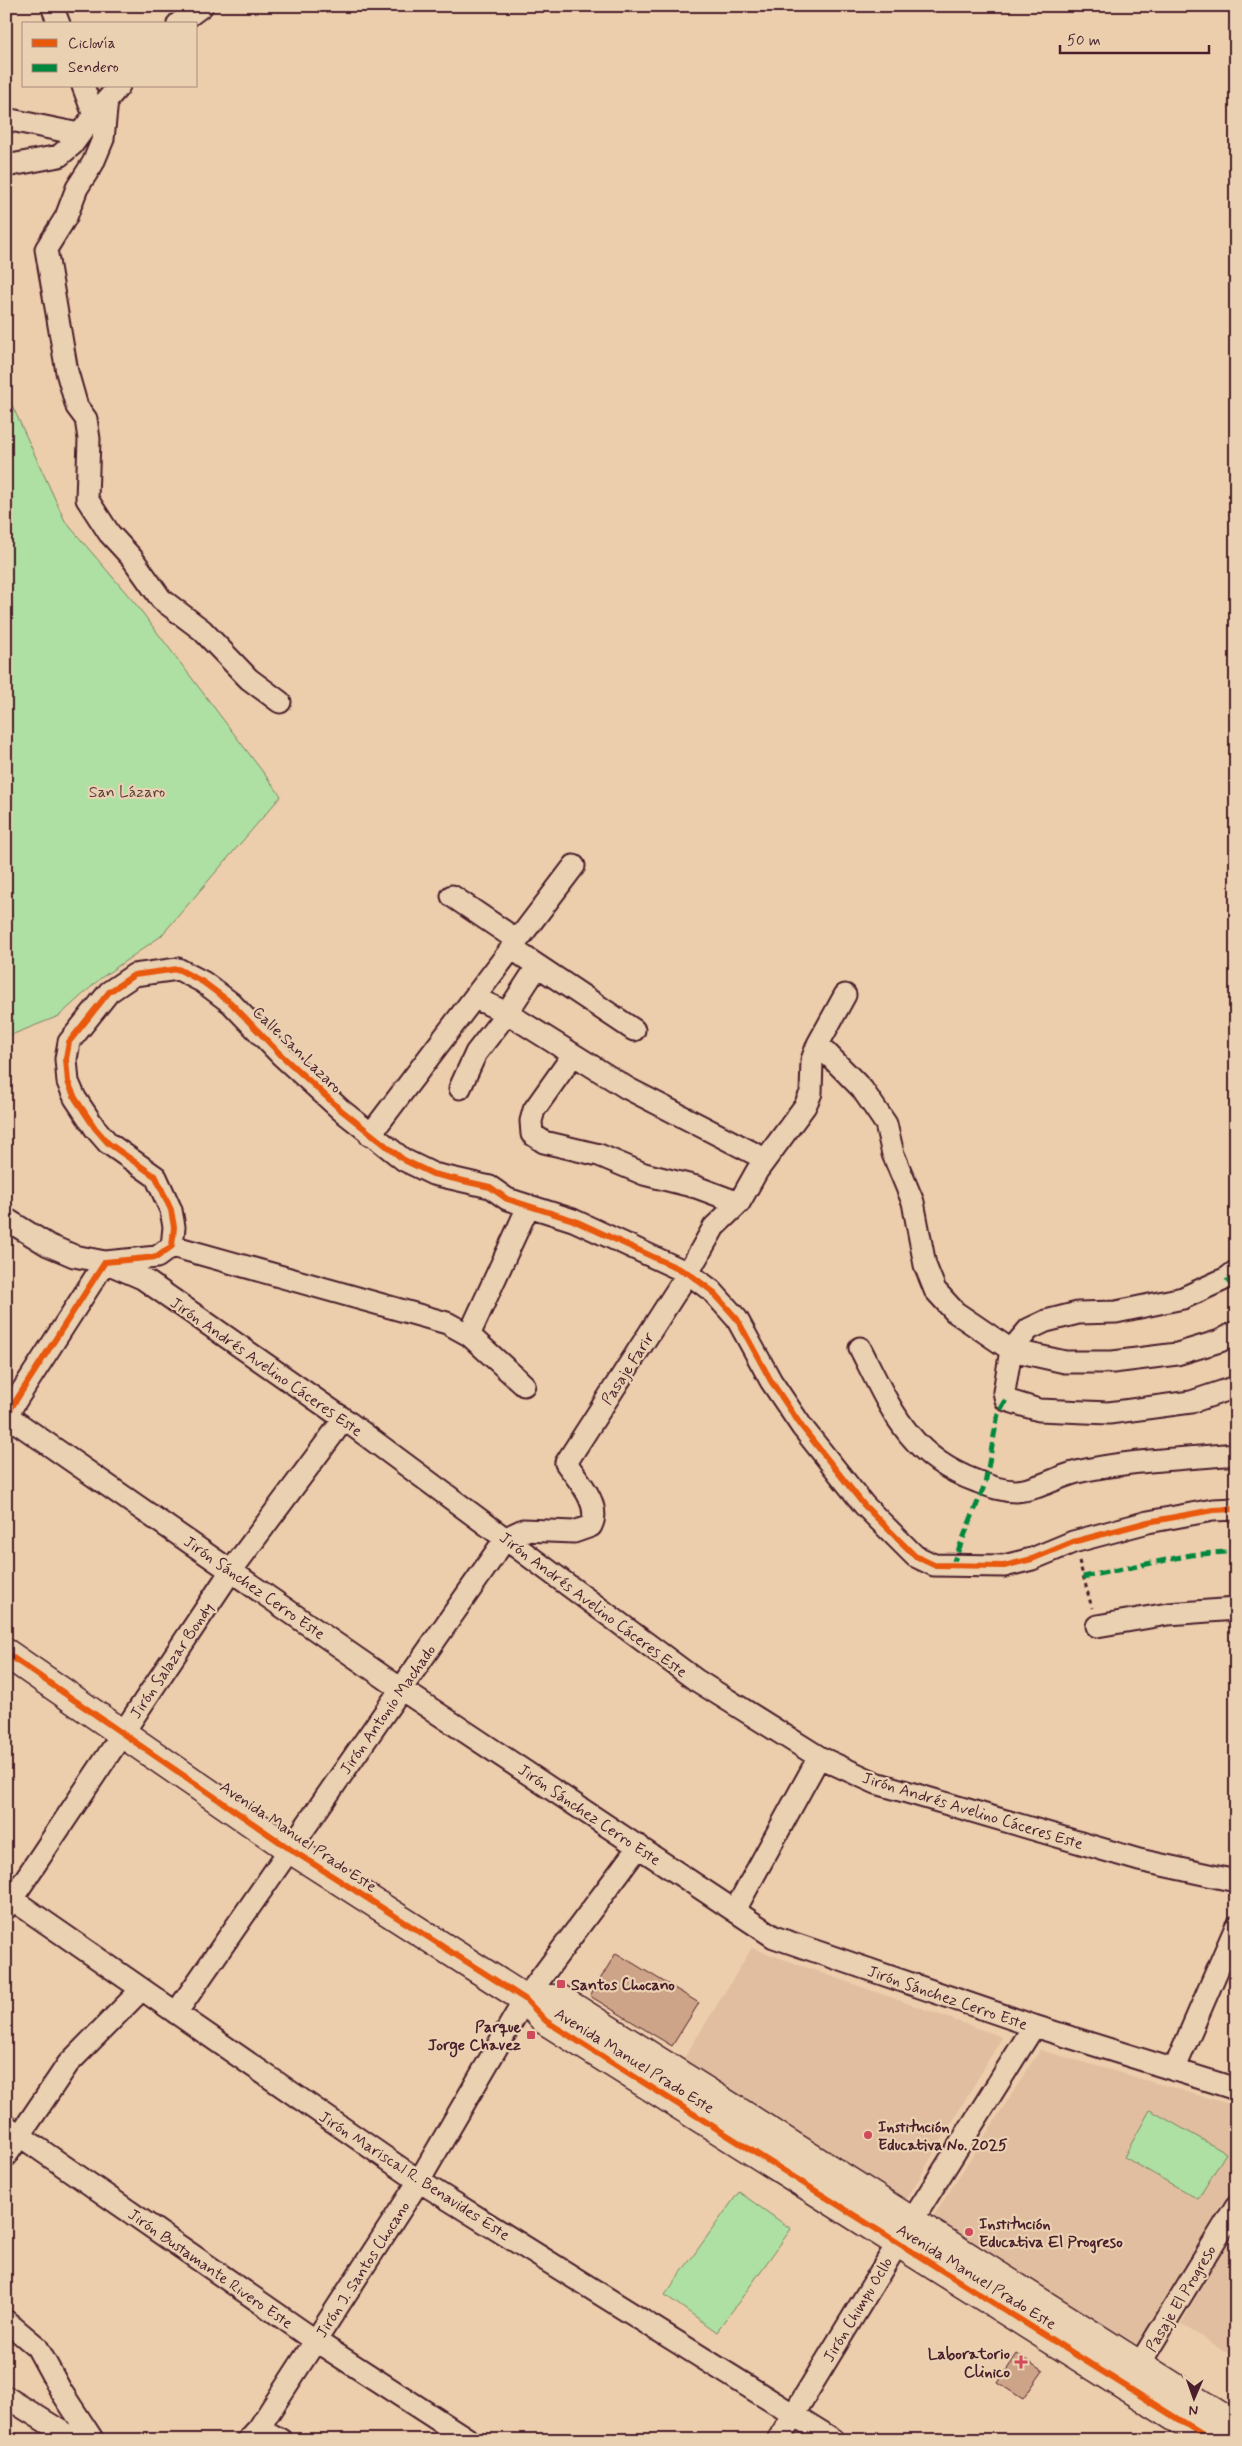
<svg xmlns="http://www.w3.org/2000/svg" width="1242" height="2446" viewBox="0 0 1242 2446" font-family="Mynerve,sans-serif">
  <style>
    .built { fill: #e0be9f }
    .green { fill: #ade0a2; stroke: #7c8066 }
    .building { fill: #cea488; stroke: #4a1f2b }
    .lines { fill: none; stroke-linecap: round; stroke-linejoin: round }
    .street-casing { stroke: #4a1f2b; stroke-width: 25 }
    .secondary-casing { stroke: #4a1f2b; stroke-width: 31 }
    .path { stroke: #4a1f2b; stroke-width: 3; stroke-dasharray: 4 4; stroke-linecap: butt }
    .street { stroke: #ead1b2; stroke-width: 21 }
    .secondary { stroke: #ead1b2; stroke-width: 28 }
    .quiet { stroke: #00873e; stroke-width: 5; stroke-dasharray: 10 5; stroke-linecap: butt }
    .cycleway-casing { stroke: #ead1b2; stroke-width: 9 }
    .cycleway { stroke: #e8590c; stroke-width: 6 }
    .poi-dot { fill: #d1495b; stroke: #ead1b2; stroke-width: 2 }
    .labels { text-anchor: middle; stroke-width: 4.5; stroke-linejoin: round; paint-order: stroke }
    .park-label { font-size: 16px; fill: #593c3d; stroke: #ead1b2 }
    .street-label { font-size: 16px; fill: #4a1f2b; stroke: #ead1b2 }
    .poi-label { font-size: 16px; font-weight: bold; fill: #4a1f2b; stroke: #ead1b2; text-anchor: start }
  </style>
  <rect width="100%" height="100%" fill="#eccdac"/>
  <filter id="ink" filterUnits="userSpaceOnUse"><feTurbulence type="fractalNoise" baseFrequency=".02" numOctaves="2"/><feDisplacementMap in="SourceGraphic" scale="10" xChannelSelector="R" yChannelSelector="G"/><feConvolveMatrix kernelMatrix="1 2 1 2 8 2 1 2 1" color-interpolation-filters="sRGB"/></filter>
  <g filter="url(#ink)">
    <path class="built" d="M752 1948 1002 2037 904 2204 680 2065Z
      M1040 2050 1236 2106V2181L1137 2344 930 2222Z
      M1236 2226V2358L1181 2324Z"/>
    <path class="green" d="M6 392 65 521 138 607 281 796 161 936 101 978 59 1016 6 1037Z
      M1150 2110 1226 2153 1198 2199 1124 2157Z
      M739 2192 791 2229 717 2332 665 2295Z"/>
    <path class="building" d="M616 1953 699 2003 672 2046 590 1996Z
      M1017 2354 1043 2371 1023 2399 998 2383Z"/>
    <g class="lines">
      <defs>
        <path id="street" d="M52 6 59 24
          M178 24 202 6
          M83 86 94 115
          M107 100 103 139 93 163 77 188 66 217 46 249 67 372 77 407 86 419 89 439 87 499 109 533 132 558 161 599 202 630 249 679 280 702
          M6 119 79 134
          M6 166 59 156 72 145 94 115 119 86
          M452 896 517 940
          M511 948 634 1030
          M475 998 507 1013 627 1088 765 1159
          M818 1044 862 1089 886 1124 893 1154 913 1202 925 1265 935 1290 955 1312 1011 1350 1065 1362H1113L1177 1354 1220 1341 1236 1332
          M573 1055 534 1110 531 1121 532 1134 544 1142 599 1155 644 1174 696 1187 739 1203
          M460 1088 476 1053 507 1013 537 967
          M370 1135 574 866
          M6 1219 48 1245 74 1256 105 1262 142 1278 344 1419 696 1680 819 1757 876 1783 900 1790 1139 1860 1236 1881
          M172 1246 447 1323 469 1335 524 1385
          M1236 1271 1227 1278 1183 1298 1116 1312 1078 1313 1046 1321 1029 1329 1011 1350 1004 1392 1006 1400 1039 1410 1109 1413 1191 1402 1236 1387
          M469 1335 528 1207
          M860 1348C890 1407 908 1456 976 1481 989 1486 1001 1491 1016 1491 1038 1490 1056 1477 1077 1472 1129 1460 1183 1459 1236 1454
          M6 1415 401 1689 774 1937 1034 2026 1236 2089
          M6 1416 105 1262 157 1257 172 1246 174 1227 171 1210 156 1177 108 1143 95 1128 75 1098 68 1082 66 1059 69 1042 109 992 134 975 178 969 203 982 231 1003 281 1055 341 1110 404 1160 433 1174 490 1187 507 1199 573 1220 688 1273 712 1291 737 1319 771 1381 802 1427 864 1505 915 1556 934 1565 1004 1566 1032 1559 1073 1542 1148 1522 1213 1510 1236 1509
          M1097 1626 1168 1614 1236 1609
          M6 1895 419 2181 834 2440
          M6 1908 231 1571 344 1419
          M735 1910 819 1757
          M176 2013 506 1538 523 1530 574 1532 591 1526C602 1505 578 1480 566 1463L688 1273 714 1227 739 1203 757 1171 805 1106 811 1093 812 1060 818 1044 845 995
          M1174 2070 1236 1927
          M6 2126 316 2341 469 2440
          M6 2156 68 2064 142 1989
          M6 2321 37 2347 61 2391 93 2440
          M1139 2365 1236 2206
          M6 2397 75 2440
          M259 2428 281 2440
          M248 2440 259 2428 419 2181 525 1999 639 1846
          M778 2440 898 2243 1034 2026"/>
        <path id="secondary" d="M6 1653 290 1849 525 1999 546 2021 1211 2440
          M525 1999H560L1236 2426"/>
      </defs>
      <use href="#street" class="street-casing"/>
      <use href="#secondary" class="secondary-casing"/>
      <path class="path" d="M1079 1561 1092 1608"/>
      <use href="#street" class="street"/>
      <use href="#secondary" class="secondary"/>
      <path class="quiet" d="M1227 1278 1236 1294
        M952 1566 985 1484 998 1414 1006 1400
        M1083 1577 1191 1555 1236 1551"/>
      <defs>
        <path id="cycleway" d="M6 1416 105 1262 157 1257 172 1246 174 1227 171 1210 156 1177 108 1143 95 1128 75 1098 68 1082 66 1059 69 1042 109 992 134 975 178 969 203 982 231 1003 281 1055 341 1110 404 1160 433 1174 490 1187 507 1199 573 1220 688 1273 712 1291 737 1319 771 1381 802 1427 864 1505 915 1556 934 1565 1004 1566 1032 1559 1073 1542 1148 1522 1213 1510 1236 1509
          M6 1653 290 1849 525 1999 546 2021 1211 2440"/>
      </defs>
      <use href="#cycleway" class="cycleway-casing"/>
      <use href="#cycleway" class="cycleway"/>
    </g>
  </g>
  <g class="poi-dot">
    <rect x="556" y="1979" width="10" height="10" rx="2.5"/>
    <rect x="526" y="2030" width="10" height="10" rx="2.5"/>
    <circle cx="868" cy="2135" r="5"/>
    <circle cx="969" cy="2232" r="5"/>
    <path d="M1018.5 2354.5h5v5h5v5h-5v5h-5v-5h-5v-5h5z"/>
  </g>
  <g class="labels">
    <g class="park-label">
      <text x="127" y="797">San Lázaro</text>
    </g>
    <g class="street-label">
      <text transform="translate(298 1049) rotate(44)" y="6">Calle San Lazaro</text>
      <text transform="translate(267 1366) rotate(35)" y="6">Jirón Andrés Avelino Cáceres Este</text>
      <text transform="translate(627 1368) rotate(-57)" y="6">Pasaje Farir</text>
      <text transform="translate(255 1587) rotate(35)" y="6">Jirón Sánchez Cerro Este</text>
      <text transform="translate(594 1604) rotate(37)" y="6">Jirón Andrés Avelino Cáceres Este</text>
      <text transform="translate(171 1660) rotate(-56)" y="6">Jirón Salazar Bondy</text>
      <text transform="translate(387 1709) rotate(-55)" y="6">Jirón Antonio Machado</text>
      <text transform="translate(973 1810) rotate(17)" y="6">Jirón Andrés Avelino Cáceres Este</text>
      <text transform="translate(590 1814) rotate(34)" y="6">Jirón Sánchez Cerro Este</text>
      <text transform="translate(299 1836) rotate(34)" y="6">Avenida Manuel Prado Este</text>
      <text transform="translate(948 1997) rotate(19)" y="6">Jirón Sánchez Cerro Este</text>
      <text transform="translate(635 2060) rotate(32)" y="6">Avenida Manuel Prado Este</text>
      <text transform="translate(415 2175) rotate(33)" y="6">Jirón Mariscal R. Benavides Este</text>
      <text transform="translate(211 2268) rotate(35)" y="6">Jirón Bustamante Rivero Este</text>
      <text transform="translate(362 2269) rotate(-57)" y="6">Jirón J. Santos Chocano</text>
      <text transform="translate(977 2276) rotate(32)" y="6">Avenida Manuel Prado Este</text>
      <text transform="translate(1180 2298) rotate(-59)" y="6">Pasaje El Progreso</text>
      <text transform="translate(857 2309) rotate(-59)" y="6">Jirón Chimpu Ocllo</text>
    </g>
    <g class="poi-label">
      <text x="571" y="1990">Santos Chocano</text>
      <text x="521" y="2032" text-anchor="end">Parque<tspan x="521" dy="18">Jorge Chavez</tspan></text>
      <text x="878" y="2132">Institución<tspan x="878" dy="18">Educativa No. 2025</tspan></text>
      <text x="979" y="2229">Institución<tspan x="979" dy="18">Educativa El Progreso</tspan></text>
      <text x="1010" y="2359" text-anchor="end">Laboratorio<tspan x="1010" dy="18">Clinico</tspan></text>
    </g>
  </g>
  <rect width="1242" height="2446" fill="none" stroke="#ead1b2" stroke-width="25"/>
  <rect x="12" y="12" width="1217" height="2421" fill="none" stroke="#4a1f2b" stroke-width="2" filter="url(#ink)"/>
  <rect x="22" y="22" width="175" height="65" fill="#ead1b2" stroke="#aa8a7c"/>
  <rect x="32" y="39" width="25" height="8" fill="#e8590c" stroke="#aa8a7c"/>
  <text x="68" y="48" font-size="15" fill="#4a1f2b">Ciclovía</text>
  <rect x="32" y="64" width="25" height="8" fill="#00873e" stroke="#aa8a7c"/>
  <text x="68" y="72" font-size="15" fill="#4a1f2b">Sendero</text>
  <g transform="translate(1194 2398) rotate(182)" stroke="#ead1b2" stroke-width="4" paint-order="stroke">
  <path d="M0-4L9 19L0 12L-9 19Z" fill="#4a1f2b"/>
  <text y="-8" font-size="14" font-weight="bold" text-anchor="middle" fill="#4a1f2b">N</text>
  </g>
  <path d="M1060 45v8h149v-8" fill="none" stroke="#4a1f2b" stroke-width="2.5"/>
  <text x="1067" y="45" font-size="15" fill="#4a1f2b" stroke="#ead1b2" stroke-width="4" paint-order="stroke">50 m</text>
</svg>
